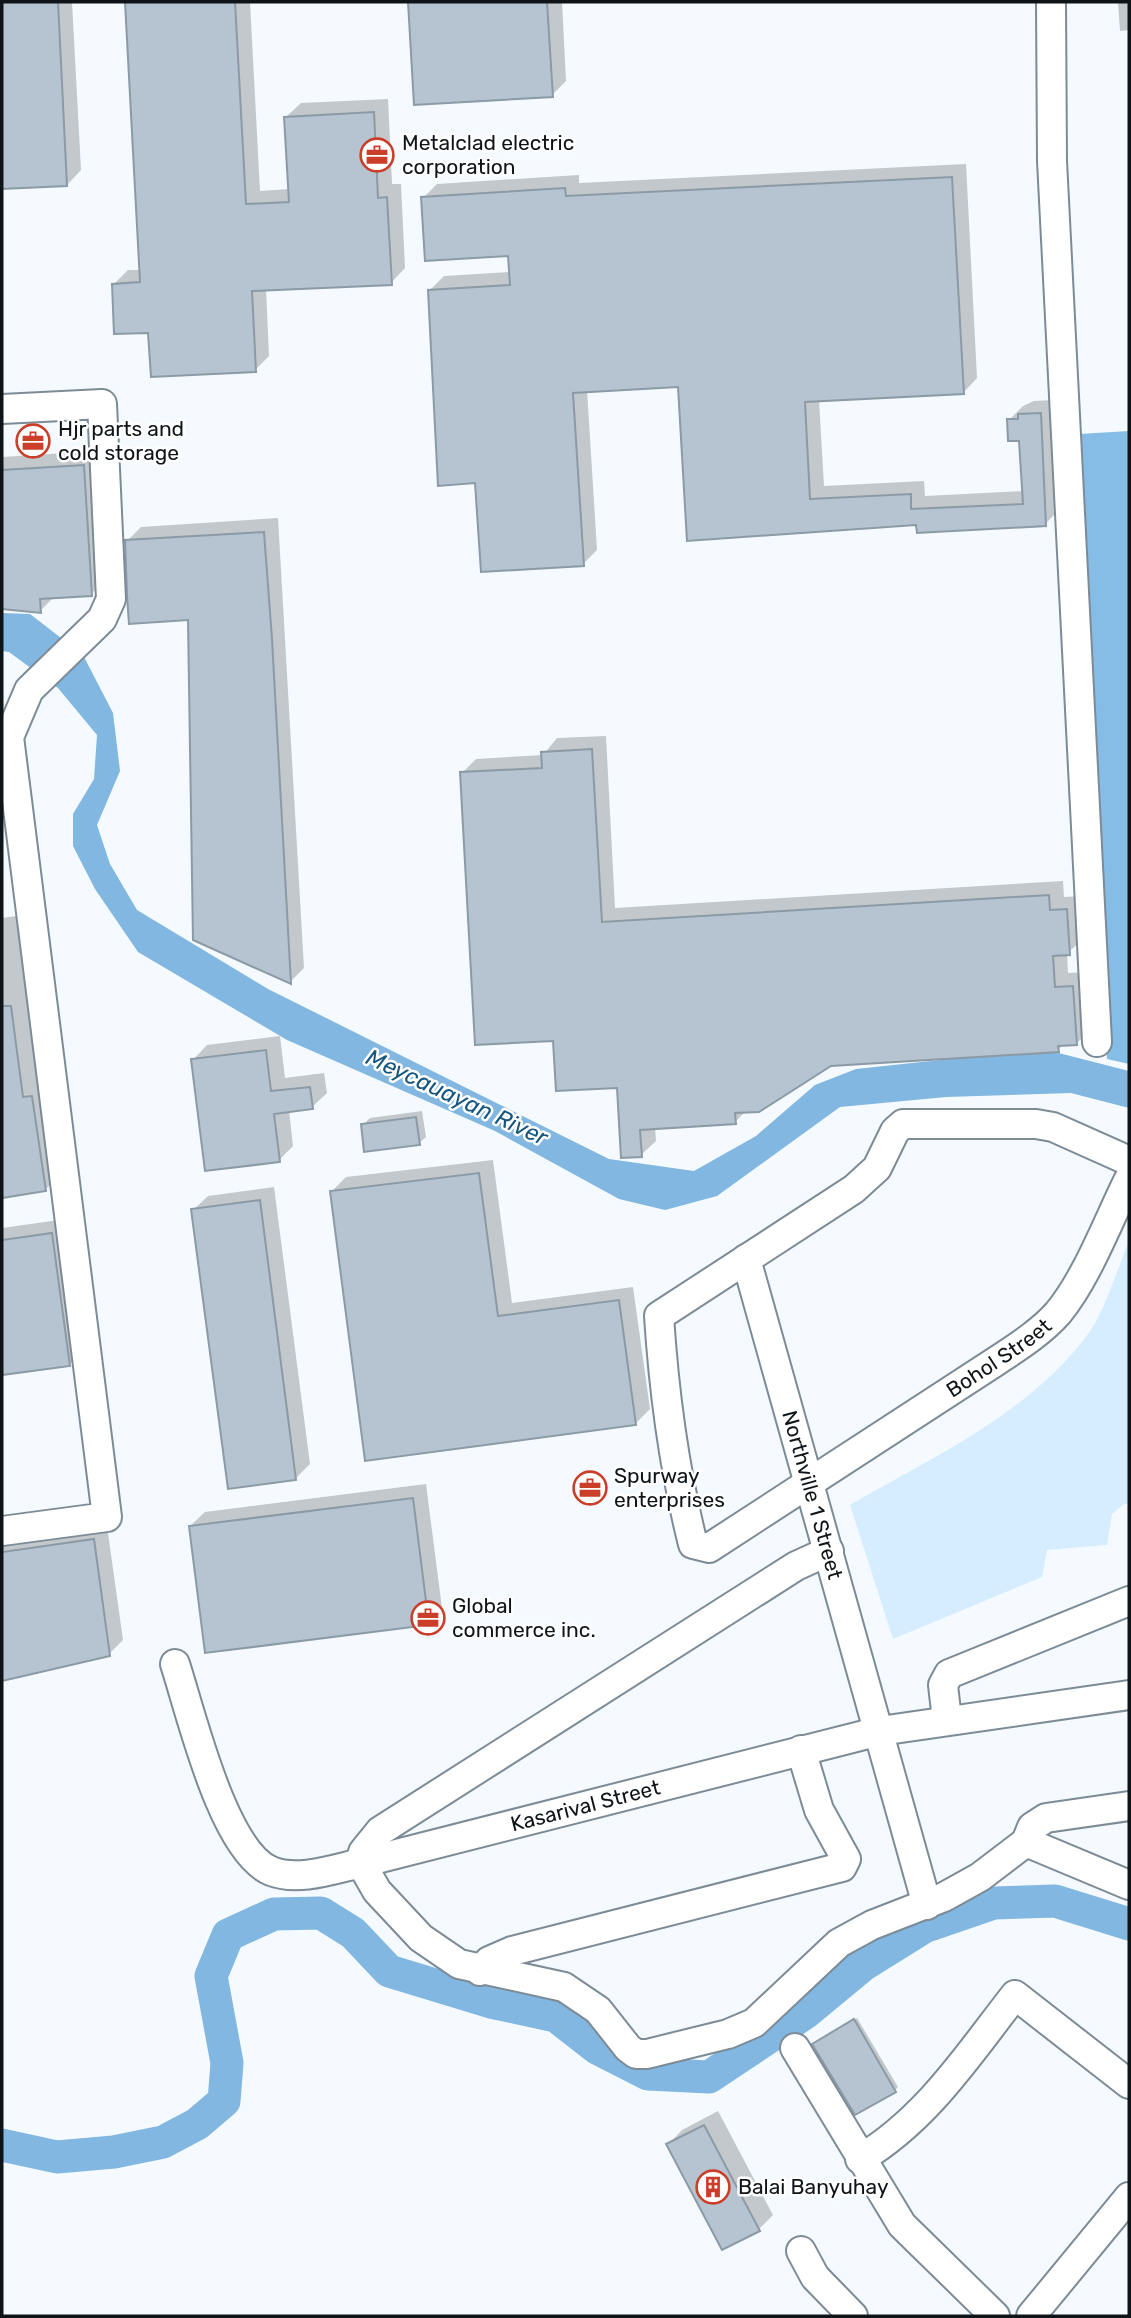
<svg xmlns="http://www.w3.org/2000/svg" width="1131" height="2318" viewBox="0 0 1131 2318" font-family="Rubik,sans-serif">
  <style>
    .green { fill: #d6edff }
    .forest { fill: #86bde6 }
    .water { fill: #81b7e0 }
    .shadow { fill: #0003 }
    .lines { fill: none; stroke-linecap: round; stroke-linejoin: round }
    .river { stroke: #81b7e0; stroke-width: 33 }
    .building { fill: #b5c4d0; stroke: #8b9aa5; stroke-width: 2 }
    .minor-casing { stroke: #7d8b96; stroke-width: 32 }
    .minor { stroke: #fff; stroke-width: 28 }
    .labels { text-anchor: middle; stroke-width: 5; stroke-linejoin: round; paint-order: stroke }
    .poi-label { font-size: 21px; fill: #0e1418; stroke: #fff; text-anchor: start }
    .street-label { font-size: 21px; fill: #0e1418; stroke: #fff }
    .water-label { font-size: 23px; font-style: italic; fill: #16557d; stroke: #fff }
  </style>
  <rect width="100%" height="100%" fill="#f4faff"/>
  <path class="green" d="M1129 1241V1504H1124L1112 1514 1107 1545 1047 1550 1042 1577 893 1639 850 1505C933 1457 1030 1413 1088 1334 1104 1313 1118 1267 1129 1241Z"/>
  <path class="forest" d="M1129 431V1064L1107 1059 1079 434Z"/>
  <path class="water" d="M2 613 30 614 83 655 113 713 120 771 97 825 110 864 137 910 268 989 609 1159 694 1171 756 1136 815 1085 856 1069 1043 1049 1129 1071V1108L1071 1093 946 1097 840 1107 717 1196 665 1210 619 1199 495 1131 287 1040 138 952 95 889 73 846V814L94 779 97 735 58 688 9 652 2 651Z"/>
  <path class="shadow" d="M2 2H72L81 170 67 185 2 187Z
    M127 2H250L260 191 290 189 286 117 301 103 388 99 392 184H401L405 268 391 283 266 289 269 356 255 370 150 331 113 285 128 270H141Z
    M410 2H562L566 81 552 95 416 103Z
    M1118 2H1129V30L1120 31Z
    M966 164 977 378 963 393 819 400 824 486 924 481 925 496 1024 491 1021 439 1009 420 1023 406 1034 401 1054 400 1059 510 1045 524 918 523 688 539 680 386 587 390 597 550 583 564 477 481 429 291 444 276 511 272 510 254 423 198 437 184 579 175V183Z
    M97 451 105 580 91 594 55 596 40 611 2 607V457Z
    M278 518 304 968 290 982 190 619 127 541 141 527Z
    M606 736 615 908 1063 881 1064 897 1081 896 1084 939 1067 953 1068 973 1087 972 1091 1029 1076 1044H1064L1058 1050 830 1064 746 1111 735 1122 655 1127 656 1141 641 1155 619 1086 555 1039 462 773 476 759 543 755 557 738Z
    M16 916 37 1083 46 1082 60 1175 45 1190 2 1196V918Z
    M280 1036 285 1078 324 1073 327 1093 312 1107 289 1110 293 1146 279 1160 193 1060 207 1045Z
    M422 1111 426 1137 419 1143 363 1125 370 1118Z
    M493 1160 512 1303 633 1287 650 1409 635 1424 332 1191 346 1177Z
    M274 1187 310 1464 295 1479 193 1210 208 1196Z
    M66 1219 83 1350 69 1365 2 1374V1228Z
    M426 1484 442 1608 428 1623 190 1526 205 1512Z
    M107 1526 123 1640 109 1654 2 1679V1540Z
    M857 2018 898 2087 895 2090 814 2044Z
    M718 2111 773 2215 759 2229 668 2145 682 2130Z"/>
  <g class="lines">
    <path class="river" d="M2 2145 57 2157 114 2152 163 2142 197 2124 224 2101 227 2063 211 1976 228 1935 274 1914 321 1913 353 1933 389 1971 491 2002 556 2016 597 2048 648 2074 709 2077 805 2013 863 1965 924 1927 994 1903 1055 1901 1129 1924"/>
  </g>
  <path class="building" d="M2 2H58L67 186 2 189Z
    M125 2H235L246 204 289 202 284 117 374 112 378 198 387 197 392 285 252 291 256 372 151 377 148 333 114 334 112 284 140 282Z
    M408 2H547L553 97 414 105Z
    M952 177 964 394 805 402 810 499 911 494V509L1023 504 1019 441H1008L1007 419H1018V414L1041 413 1046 526 917 533 916 525 687 541 678 387 573 393 584 566 481 572 475 483 438 486 428 290 510 285 508 256 425 261 421 197 565 188 566 196Z
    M84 465 92 596 40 599 41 613 2 609V470Z
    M264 532 272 639 291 984 193 940 188 620 129 624 127 596 125 540Z
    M592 749 602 922 1049 895 1050 910 1067 909 1070 955 1053 956 1055 987 1073 986 1077 1045 1058 1046 1059 1052 831 1066 759 1112 735 1113 736 1124 640 1130 642 1157 621 1158 617 1088 556 1091 553 1041 475 1045 460 772 542 768 541 752Z
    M2 1006H11L23 1097 32 1096 46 1191 2 1198Z
    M266 1050 271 1091 310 1087 313 1109 274 1114 280 1162 205 1171 191 1059Z
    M416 1117 420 1145 364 1152 361 1124Z
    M479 1173 498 1316 619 1300 636 1425 365 1461 330 1191Z
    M260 1200 296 1480 228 1489 191 1209Z
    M52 1233 70 1366 2 1375V1240Z
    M413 1498 429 1625 205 1653 189 1526Z
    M94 1539 110 1656 2 1681V1552Z
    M854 2019 896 2092 855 2115 812 2044Z
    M704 2125 760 2231 722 2250 666 2144Z"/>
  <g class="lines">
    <defs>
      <g id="minor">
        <path d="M1051 2 1052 161 1097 1042"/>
        <path d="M2 409 102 404 111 599 102 619 29 690 9 737 107 1517 2 1531"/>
        <path id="s1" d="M1129 1161 1053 1127 1036 1124H903L895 1131 877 1168 854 1189 659 1316C664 1393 674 1469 693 1544L709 1548 998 1360C1019 1346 1041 1332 1058 1313 1087 1278 1108 1221 1129 1179"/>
        <path id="s2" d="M746 1259 927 1905"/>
        <path d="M829 1551 796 1566 380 1831 363 1852 361 1863 377 1891 421 1938 459 1964 564 1987 598 2010 628 2048 636 2054H647L728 2034 754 2023 839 1943 872 1925 944 1897 980 1877 1026 1842"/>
        <path id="s3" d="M175 1664C191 1713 223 1851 271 1871 298 1882 334 1869 361 1863L880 1731 1129 1695"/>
        <path d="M947 1720 943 1685 949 1674 1129 1601"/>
        <path d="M1026 1842 1032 1827 1046 1818 1129 1806"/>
        <path d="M1026 1842 1129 1885"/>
        <path d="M480 1971 489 1961 512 1951 842 1867 846 1859 819 1810 801 1750"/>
        <path d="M795 2048 902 2225 995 2316"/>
        <path d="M860 2159C927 2119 968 2055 1015 1995L1129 2084"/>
        <path d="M801 2251 815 2277 853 2316"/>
        <path d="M1031 2316 1129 2197"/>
      </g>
    </defs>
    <use href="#minor" class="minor-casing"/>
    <use href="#minor" class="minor"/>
  </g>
  <defs>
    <symbol id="office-ring" viewBox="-11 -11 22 22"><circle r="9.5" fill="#fff" stroke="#ca3e2a" stroke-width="1.5"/><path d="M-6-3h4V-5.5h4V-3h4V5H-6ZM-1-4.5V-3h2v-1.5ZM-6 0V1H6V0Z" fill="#ca3e2a"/></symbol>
    <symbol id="building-ring" viewBox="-11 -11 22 22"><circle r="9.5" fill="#fff" stroke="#ca3e2a" stroke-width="1.5"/><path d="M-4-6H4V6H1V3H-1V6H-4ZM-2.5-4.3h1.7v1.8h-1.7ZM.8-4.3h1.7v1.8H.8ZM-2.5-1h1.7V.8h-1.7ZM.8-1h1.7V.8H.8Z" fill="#ca3e2a"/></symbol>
  </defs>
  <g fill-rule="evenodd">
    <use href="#office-ring" x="358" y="136" width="38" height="38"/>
    <use href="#office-ring" x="14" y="422" width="38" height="38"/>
    <use href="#office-ring" x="571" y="1469" width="38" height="38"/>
    <use href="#office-ring" x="409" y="1599" width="38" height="38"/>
    <use href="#building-ring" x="694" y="2168" width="38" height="38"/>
  </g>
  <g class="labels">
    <g class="poi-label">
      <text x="402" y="150">Metalclad electric<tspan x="402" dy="24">corporation</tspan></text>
      <text x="58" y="436">Hjr parts and<tspan x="58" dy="24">cold storage</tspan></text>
      <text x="614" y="1483">Spurway<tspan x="614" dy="24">enterprises</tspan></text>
      <text x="452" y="1613">Global<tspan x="452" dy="24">commerce inc.</tspan></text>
      <text x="738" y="2194">Balai Banyuhay</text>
    </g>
    <g class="street-label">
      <text dy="7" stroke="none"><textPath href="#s1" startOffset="1143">Bohol Street</textPath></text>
      <text dy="7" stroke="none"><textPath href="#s2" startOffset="245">Northville 1 Street</textPath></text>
      <text dy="7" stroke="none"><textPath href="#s3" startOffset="556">Kasarival Street</textPath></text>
    </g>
    <g class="water-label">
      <text transform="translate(457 1097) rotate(25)" y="8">Meycauayan River</text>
    </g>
  </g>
  <rect width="1131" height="2318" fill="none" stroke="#0e1418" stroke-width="7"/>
</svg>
